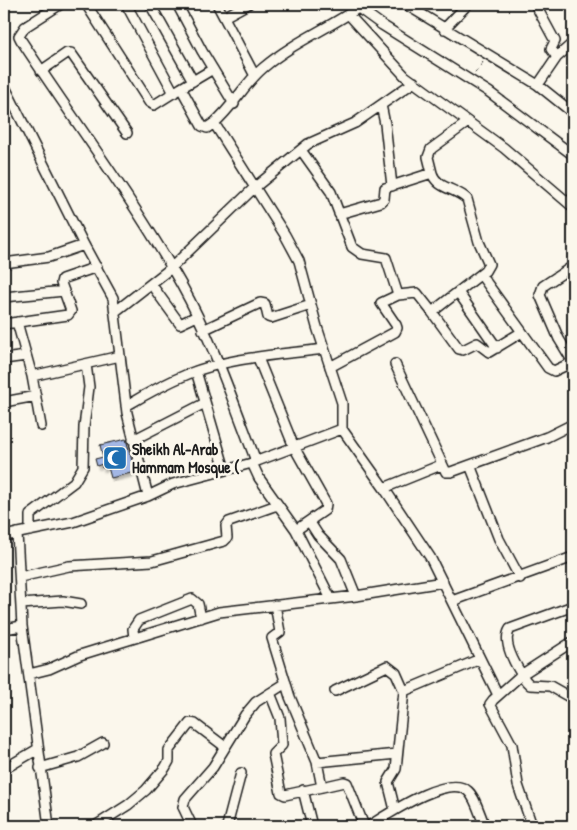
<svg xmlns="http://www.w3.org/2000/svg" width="577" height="830" viewBox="0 0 577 830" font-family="'Patrick Hand',sans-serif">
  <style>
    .building { fill: #a3b7e5; stroke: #1c1c1c; filter: url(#shadow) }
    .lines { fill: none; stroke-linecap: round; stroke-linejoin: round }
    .minor-casing { stroke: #1c1c1c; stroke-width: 12 }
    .path { stroke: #1c1c1c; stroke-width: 1; stroke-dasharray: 5 4; stroke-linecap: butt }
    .minor { stroke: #fbf7ec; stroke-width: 9 }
    .labels { text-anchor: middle; stroke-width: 5; stroke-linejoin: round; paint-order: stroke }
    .poi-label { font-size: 16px; font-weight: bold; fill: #1c1c1c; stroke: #fbf7ec; text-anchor: start }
  </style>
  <defs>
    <filter id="shadow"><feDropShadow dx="2" dy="3.5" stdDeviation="1" flood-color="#0004"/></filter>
  </defs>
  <rect width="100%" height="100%" fill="#fbf7ec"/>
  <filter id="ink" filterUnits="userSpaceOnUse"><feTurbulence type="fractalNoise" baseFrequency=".02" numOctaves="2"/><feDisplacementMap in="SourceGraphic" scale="10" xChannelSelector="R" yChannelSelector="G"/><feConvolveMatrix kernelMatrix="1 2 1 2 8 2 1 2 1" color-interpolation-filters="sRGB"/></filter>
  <g filter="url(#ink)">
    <path class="building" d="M126 439 135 472 111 478 108 467 102 468V464L97 466 95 459 103 457 100 445Z"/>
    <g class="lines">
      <defs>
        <path id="minor" d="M61 4 25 27 19 36 21 40C74 121 134 200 181 284 212 339 233 401 256 461
          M86 4 149 102 154 105 181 88 202 126 207 128 214 123
          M126 4 174 93
          M150 4 193 81
          M177 4 202 51 234 104
          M217 4 255 76
          M353 4 382 25 489 92 573 155
          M405 4 538 85 573 113
          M535 4 555 41 551 49 557 57
          M349 15 405 76 504 148 573 207
          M224 17 248 4
          M444 29 468 4
          M41 71 67 53H71L127 133
          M4 85 84 245 113 298 127 413 148 496
          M538 85 557 57 573 43
          M181 88 213 69
          M381 105 385 124 392 186
          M301 150 331 192 352 247 362 254 386 258 398 295 381 303 396 325 397 328 395 332 330 367
          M339 214 381 202 384 199 385 188 432 173 428 157 431 149 468 122
          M4 263 49 257 84 245
          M573 266 543 286 540 295 559 339 573 362
          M481 275 548 368 554 371 573 362
          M151 284 180 324 197 316
          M458 292 497 348
          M398 295 417 293 432 312 485 271 489 264 479 242 467 199C456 188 437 189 432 173
          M4 297 64 291
          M116 311 171 268 254 188 308 144 355 123 414 82
          M432 312 459 349 463 350 477 343 489 352 522 332
          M17 322 32 376 41 426
          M4 324 68 315 71 311 61 283 62 279 97 267
          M203 330 260 303 265 304 268 317 271 318 311 305
          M258 358 294 447 326 504 325 510 296 530
          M4 359 26 356
          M395 364 446 472H451L547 437 573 424
          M196 371 225 470
          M32 376 120 356
          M4 402 36 396
          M126 406C146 394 166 383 188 374 230 357 279 355 324 349
          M342 429V403L317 327 299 261 285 235 214 123C233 107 244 84 263 68 292 43 327 29 358 8
          M133 440 205 403
          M252 463 259 478 296 530 331 599
          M470 465 499 539 520 578
          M384 488 430 557 498 695
          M309 521 318 535 341 559 356 596
          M30 531V515L74 482 83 467 84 427 89 387 86 364
          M4 536 73 522 148 496 173 484 252 463 342 429 384 488 441 465
          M20 577 69 566 152 561 224 541 227 538 226 526 229 522 277 505
          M452 601 573 557
          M21 604 63 601 81 604
          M275 605 280 632 272 638 290 697 317 762 397 754
          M573 606 510 629C501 643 517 668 526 681L530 685 550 686 573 699
          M22 626 49 826
          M4 629 22 626 17 533
          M134 638 133 629 139 620 192 599 198 604 201 618
          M29 674 49 669 80 655 219 612 356 596 443 582
          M335 691 387 666 396 673 404 691
          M270 693 280 718 282 745 273 754 281 793 285 795 322 787
          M317 762 322 787 344 782 347 783 364 826
          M40 768 78 757 103 743
          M4 769 38 749
          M303 790 312 826
          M395 810 388 782 396 769 404 691 480 659
          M95 826 128 805 146 790 165 768 169 761V750L190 723 195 724 224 746
          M192 826 183 807 185 799 213 767 245 715 256 702 286 683
          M227 826 241 773
          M369 826C387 815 448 773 468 791 476 798 480 816 485 826
          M532 826 518 785 512 745 490 704 493 700 521 675 572 642"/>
      </defs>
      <use href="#minor" class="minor-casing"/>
      <path class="path" d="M475 73 483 62"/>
      <use href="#minor" class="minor"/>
    </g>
  </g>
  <defs>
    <symbol id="mosque-square" viewBox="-11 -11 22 22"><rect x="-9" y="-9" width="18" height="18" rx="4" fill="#1f6fb2" stroke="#fbf7ec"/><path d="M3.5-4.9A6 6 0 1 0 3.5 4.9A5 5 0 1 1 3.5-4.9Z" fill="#fff"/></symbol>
  </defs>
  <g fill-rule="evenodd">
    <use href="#mosque-square" x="101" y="444" width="28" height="28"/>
  </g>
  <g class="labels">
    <g class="poi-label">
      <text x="132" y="455">Sheikh Al-Arab<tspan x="132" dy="18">Hammam Mosque (</tspan></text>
    </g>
  </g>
  <rect width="577" height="830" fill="none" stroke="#fbf7ec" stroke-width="20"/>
  <rect x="10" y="10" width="557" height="810" fill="none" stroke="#1c1c1c" stroke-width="2" filter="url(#ink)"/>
</svg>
